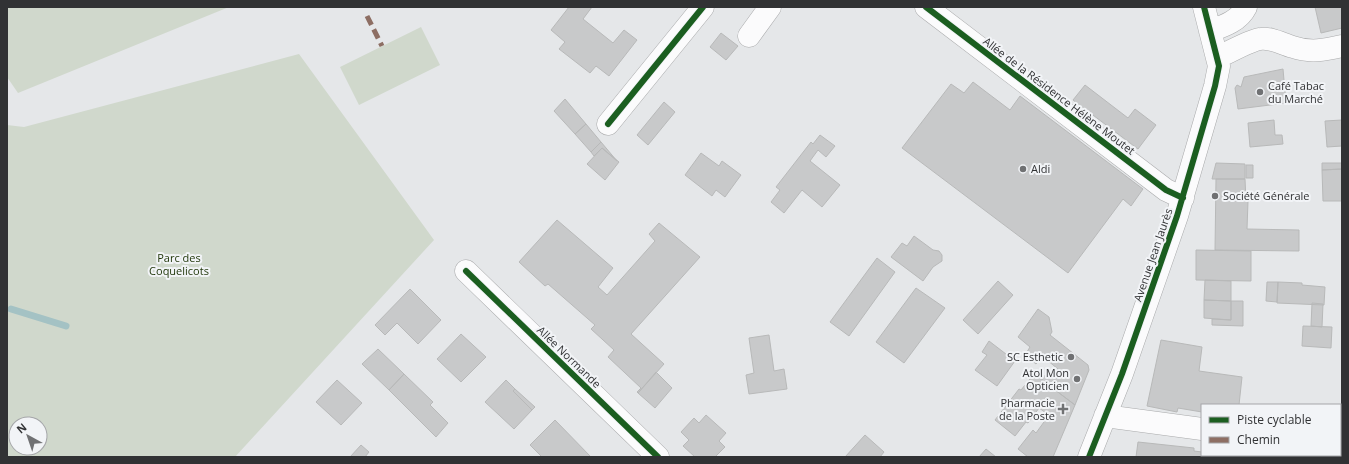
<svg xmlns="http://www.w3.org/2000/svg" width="1349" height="464" viewBox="0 0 1349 464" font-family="'Open Sans',sans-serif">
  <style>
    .green { fill: #d0d8cc; fill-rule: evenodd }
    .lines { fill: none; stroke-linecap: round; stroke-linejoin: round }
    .stream { stroke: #a4c2c4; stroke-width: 7 }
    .building { fill: #c8c9ca; stroke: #b8b9b9 }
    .minor-casing { stroke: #a9aaab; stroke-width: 23 }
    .minor { stroke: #fbfbfc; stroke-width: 22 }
    .quiet { stroke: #8d6e63; stroke-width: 5; stroke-dasharray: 10 5; stroke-linecap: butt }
    .cycleway-casing { stroke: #f2f4f7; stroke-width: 8 }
    .cycleway { stroke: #1b5e20; stroke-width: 6 }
    .poi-dot { fill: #707173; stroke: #f2f4f7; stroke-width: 1.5 }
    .labels { text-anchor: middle; stroke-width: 4; stroke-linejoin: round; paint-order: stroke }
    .poi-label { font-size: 11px; fill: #313234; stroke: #f2f4f7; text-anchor: start }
    .street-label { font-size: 11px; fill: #313234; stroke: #f2f4f7 }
    .park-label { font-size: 11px; fill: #1e3507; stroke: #f2f4f7 }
  </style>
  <rect width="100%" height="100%" fill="#e5e7e9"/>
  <path class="green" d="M7 7H229L18 93 7 77Z
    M421 27 440 65 359 105 340 67Z
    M299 54 434 240 235 457H7V125L24 127ZM16 424H40V448H16Z"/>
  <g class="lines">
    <path class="stream" d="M11 309 66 326"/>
  </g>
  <path class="building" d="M569 7H592L583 19 613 43 624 30 637 40 609 76 596 66 590 73 559 49 565 42 551 30Z
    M1315 7H1342V28L1321 33Z
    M721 33 738 46 726 60 710 47Z
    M1283 69 1286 103 1238 109 1235 88 1237 85 1241 87 1244 77Z
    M973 82 1010 110 1020 96 1143 189 1131 206 1123 199 1068 273 902 148 951 84 964 93Z
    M1085 85 1128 118 1135 109 1156 125 1138 149 1073 100Z
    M565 99 586 124 575 134 554 111Z
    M664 102 675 112 648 145 637 135Z
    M1274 120 1275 135H1282L1283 144 1250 147 1248 123Z
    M1342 120V146L1327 147 1325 121Z
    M586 124 601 142 591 152 575 134Z
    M820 135 835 146 826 157 818 150 810 161 840 185 822 207 802 190 784 213 771 202 780 190 776 187 811 142 813 144Z
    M601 142 617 161 602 148 594 156 591 152Z
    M602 148 619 162 605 180 587 164Z
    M701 153 719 166 722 161 741 175 725 197 716 190 712 196 685 175Z
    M1216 163 1245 164V179H1212Z
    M1322 163H1342V169L1322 170Z
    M1246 165H1253V178H1246Z
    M1342 169V201H1323L1322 170Z
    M1216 179H1245L1246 201H1248L1247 229 1299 230V251L1215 250Z
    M557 220 613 268 598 287 607 295 655 241 649 234 659 223 700 257 631 334 664 364 638 393 637 392 641 388 608 357 614 350 591 329 595 325 548 284 545 286 519 262Z
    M914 236 933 250 939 251 942 255V261L933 267 923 281 891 257 902 243 907 246Z
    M1196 250 1251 251V281L1196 280Z
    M877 258 895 272 849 336 830 322Z
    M1205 280 1231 281V301L1204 300Z
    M998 281 1013 295 978 334 963 320Z
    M1267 282H1278L1277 302 1266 301Z
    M1278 282 1302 283V285L1325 287 1324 305 1277 303Z
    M916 288 945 308 904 363 876 342Z
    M410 289 441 320 418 344 397 323 385 335 375 325Z
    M1204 300 1231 301V320L1204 318Z
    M1231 301H1243V326L1212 325V319L1231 320Z
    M1312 303 1323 304 1322 327 1311 326Z
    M1038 309 1049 317 1052 332 1050 335 1088 365 1089 370 1075 405 1042 380 1048 371 1053 374 1058 369 1042 356 1036 364 1025 355 1030 347 1018 337Z
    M1303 326 1332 327 1331 348 1302 346Z
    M461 334 486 357 461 382 437 359Z
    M769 335 774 371 784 369 787 389 749 394 746 375 754 373 749 338Z
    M1161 340 1202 347 1199 371 1242 377 1239 405H1202V412L1178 408 1177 412 1147 406Z
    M989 341 1015 361 997 386 975 370 987 355 982 352Z
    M378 349 404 374 389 390 362 364Z
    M656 372 672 388 655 408 638 393Z
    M404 374 433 402 430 405 448 423 436 437 389 390Z
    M1034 374 1075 405 1053 457H1028L1018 449 1033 430 1036 433 1049 415 1039 408 1028 423 1026 422 1015 436 995 420 1019 389 1021 390Z
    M337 380 362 403 341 425 316 402Z
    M506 380 515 389 513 391 532 410 514 429 485 402Z
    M515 389 535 407 532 410 513 391Z
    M706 415 726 433 719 441 725 447 715 457H695L683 446 689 440 681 432 694 418 699 423Z
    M555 420 591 457H542L530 445Z
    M865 435 884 452 880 457H845Z
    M1138 442 1194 448V451L1202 452V455H1244L1243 457H1136Z
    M361 445 369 452 365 457H350Z
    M986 449 996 457H979Z"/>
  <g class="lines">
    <defs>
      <path id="minor" d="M926 7 1166 190 1183 198
        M1210 31C1224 26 1239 21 1246 7
        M749 36 770 7
        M1217 58C1227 53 1251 40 1260 39 1271 37 1282 44 1293 47 1310 53 1325 50 1342 46
        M608 124 703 7
        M466 271 658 457
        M1105 416 1202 429
        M1340 448H1342
        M1089 457 1122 374 1177 216 1215 86 1219 66 1204 7"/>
    </defs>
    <use href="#minor" class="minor-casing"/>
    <use href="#minor" class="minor"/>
    <path class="quiet" d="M367 16 382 46"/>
    <defs>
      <path id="cycleway" d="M926 7 1166 190 1183 198
        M608 124 703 7
        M466 271 658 457
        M1089 457 1122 374 1177 216 1215 86 1219 66 1204 7"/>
    </defs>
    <use href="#cycleway" class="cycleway-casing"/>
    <use href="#cycleway" class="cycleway"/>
  </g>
  <g class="poi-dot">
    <circle cx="1260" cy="92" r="4"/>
    <circle cx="1023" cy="169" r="4"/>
    <circle cx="1215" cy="196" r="4"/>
    <circle cx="1071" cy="357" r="4"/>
    <circle cx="1077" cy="379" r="4"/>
    <path d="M1061 403h4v4h4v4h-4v4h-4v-4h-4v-4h4z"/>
  </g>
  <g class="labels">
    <g class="poi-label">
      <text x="1268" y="90">Café Tabac<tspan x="1268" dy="13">du Marché</tspan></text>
      <text x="1031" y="173">Aldi</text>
      <text x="1223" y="200">Société Générale</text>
      <text x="1063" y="361" text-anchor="end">SC Esthetic</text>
      <text x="1069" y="377" text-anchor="end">Atol Mon<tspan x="1069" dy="13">Opticien</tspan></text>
      <text x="1055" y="407" text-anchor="end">Pharmacie<tspan x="1055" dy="13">de la Poste</tspan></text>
    </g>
    <g class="street-label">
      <text transform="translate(1059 96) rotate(37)" y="4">Allée de la Résidence Hélène Moutet</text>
      <text transform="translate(1153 255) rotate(-71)" y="4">Avenue Jean Jaurès</text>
      <text transform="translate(569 357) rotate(44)" y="4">Allée Normande</text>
    </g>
    <g class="park-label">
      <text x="179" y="262">Parc des<tspan x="179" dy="13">Coquelicots</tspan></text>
    </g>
  </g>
  <rect width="1349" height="464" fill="none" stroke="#313234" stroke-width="16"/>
  <rect x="1201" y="404" width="140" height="52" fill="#f2f4f7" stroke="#a5a6a9"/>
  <rect x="1209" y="417" width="20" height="6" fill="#1b5e20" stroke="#a5a6a9"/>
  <text x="1237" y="424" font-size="12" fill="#313234">Piste cyclable</text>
  <rect x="1209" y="437" width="20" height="6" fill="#8d6e63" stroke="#a5a6a9"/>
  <text x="1237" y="444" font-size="12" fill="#313234">Chemin</text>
  <g transform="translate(28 436) rotate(320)"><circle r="19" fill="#f2f4f7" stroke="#a5a6a9"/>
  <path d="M0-3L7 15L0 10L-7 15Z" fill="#707173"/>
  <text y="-6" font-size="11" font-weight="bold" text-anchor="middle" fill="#313234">N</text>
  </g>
</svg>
